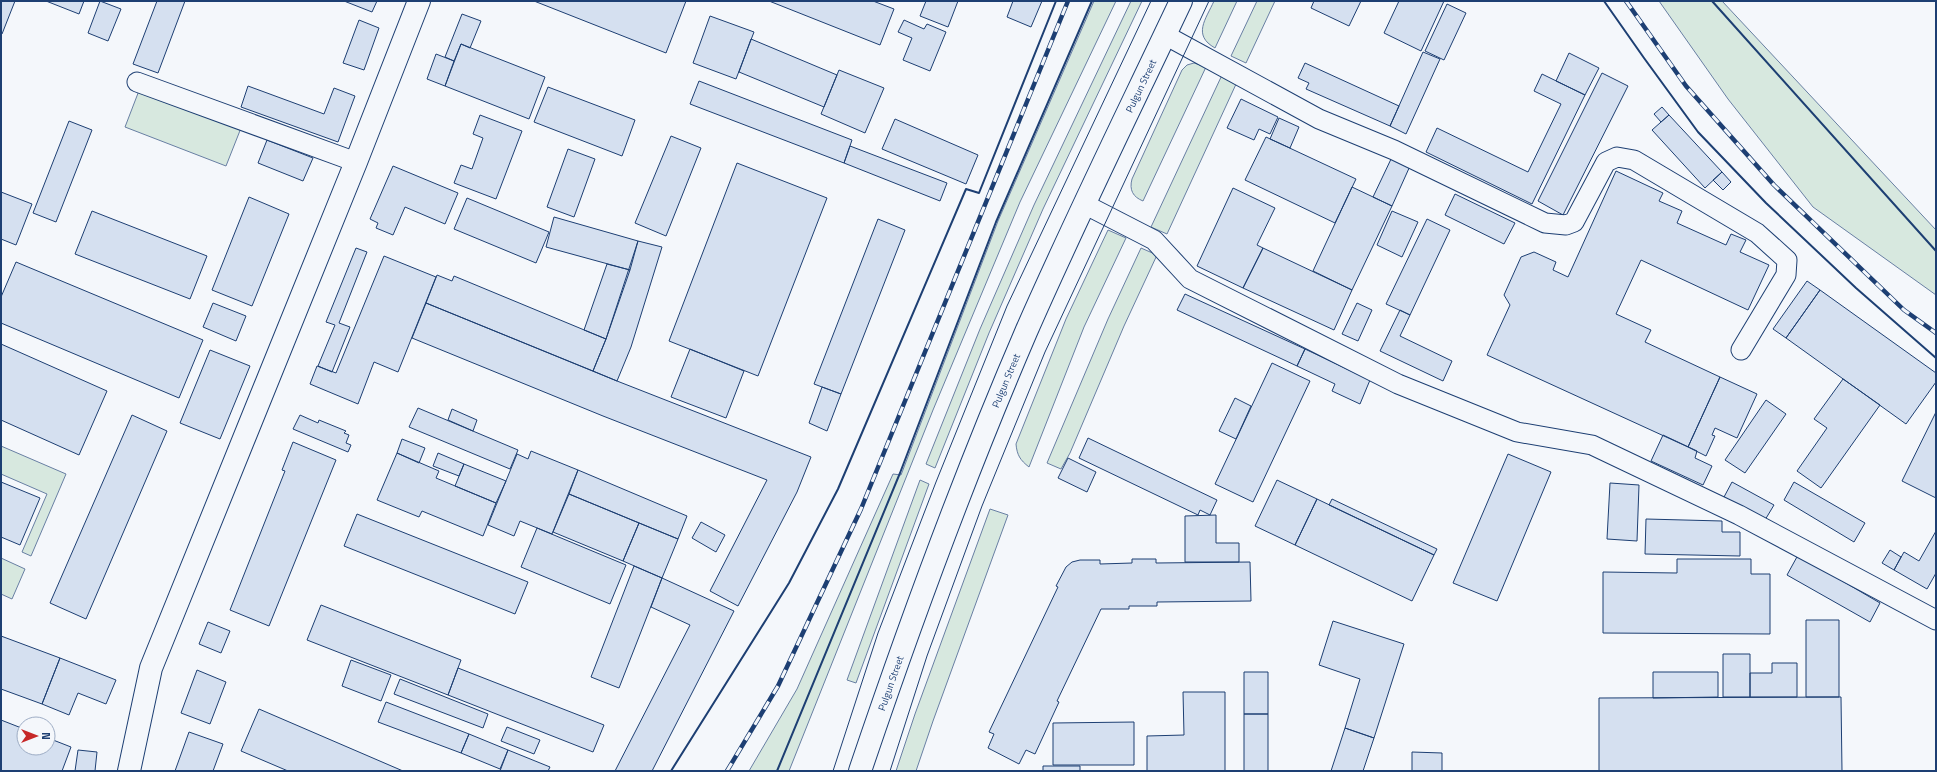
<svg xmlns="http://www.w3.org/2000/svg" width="1937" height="772" viewBox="0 0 1937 772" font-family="'Titillium Web',sans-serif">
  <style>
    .green { fill: #d7e8df; stroke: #687fa3 }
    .building { fill: #d5e0f0; stroke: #1d3f73 }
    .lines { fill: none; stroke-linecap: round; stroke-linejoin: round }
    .minor-casing { stroke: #1d3f73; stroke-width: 21 }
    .tertiary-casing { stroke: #1d3f73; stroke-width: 24 }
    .primary-casing { stroke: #1d3f73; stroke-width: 24 }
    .minor { stroke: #f4f7fb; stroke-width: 19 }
    .tertiary { stroke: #f4f7fb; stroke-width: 22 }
    .primary { stroke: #f4f7fb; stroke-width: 22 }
    .tram { stroke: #1d3f73; stroke-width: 1 }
    .rail-casing { stroke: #1d3f73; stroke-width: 4.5 }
    .rail { stroke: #f4f7fb; stroke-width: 3; stroke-dasharray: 9; stroke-linecap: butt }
    .wall { stroke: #1d3f73; stroke-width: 2 }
    .labels { text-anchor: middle; stroke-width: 3; stroke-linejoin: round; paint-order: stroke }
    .street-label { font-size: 10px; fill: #1d3f73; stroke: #f4f7fb }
  </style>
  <rect width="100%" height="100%" fill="#f4f7fb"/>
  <path class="green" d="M1094 1H1116L1020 202 933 410 789 771H749L797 689 893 474 901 475 998 221Z
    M1131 1H1142L1043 209 989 333 935 468 926 464 980 329 1034 205Z
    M1214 1H1237L1215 48C1192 35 1206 19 1214 1Z
    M1257 1H1275L1246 63 1231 56Z
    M1659 1H1722L1936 230V295L1813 207 1728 99Z
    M1194 63 1206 67 1143 201C1133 197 1129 190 1132 179L1182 70 1187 65Z
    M1222 75 1237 82 1167 234 1151 227Z
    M140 88 241 128 226 166 125 127Z
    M1108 230 1126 238 1084 327 1029 467C1020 460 1017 455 1016 444L1066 319Z
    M1141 248 1157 255 1124 326 1070 453 1061 469 1047 463 1108 319Z
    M1 446 66 474 31 556 22 552 47 494 1 474Z
    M920 480 929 484 856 683 847 680Z
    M990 509 1008 515 933 721 916 771H896L915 714Z
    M1 558 25 569 12 599 1 594Z"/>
  <path class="building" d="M1 1H15L2 34 1 33Z
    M46 1H84L79 14Z
    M100 1 121 9 108 41 88 33Z
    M157 1H185L158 73 133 64Z
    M344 1H377L372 12Z
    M534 1H686L666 53Z
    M769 1H873L894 9 880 45Z
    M926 1H958L948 27 920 16Z
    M1013 1H1042L1031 27 1007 17Z
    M1314 1H1361L1349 26 1311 8Z
    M1399 1H1444L1421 51 1384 33Z
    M1447 4 1466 13 1444 60 1425 51Z
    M462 14 481 21 470 48 461 44 454 61 445 57Z
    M710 16 754 32 736 79 693 63Z
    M359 20 379 28 364 70 343 63Z
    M904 20 924 29 927 24 946 32 930 71 903 60 912 38 898 32Z
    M751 39 837 75 824 107 739 72Z
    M461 44 545 77 529 119 445 86Z
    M1423 52 1440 59 1406 134 1390 126Z
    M1569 53 1599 68 1585 95 1556 81Z
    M436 54 454 61 445 86 427 79Z
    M1305 63 1399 106 1390 126 1306 89 1309 83 1298 78Z
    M839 70 884 88 865 133 821 114Z
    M1602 73 1628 86 1563 215 1538 201Z
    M1542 74 1585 95 1532 204 1426 152 1437 128 1528 172 1561 104 1534 91Z
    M699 81 852 140 844 163 690 104Z
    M248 86 324 114 334 88 355 96 338 142 241 107Z
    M548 87 635 120 622 156 534 122Z
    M1241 99 1278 117 1270 134 1259 129 1254 140 1227 128Z
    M1662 107 1669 115 1661 122 1654 114Z
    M480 115 522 131 496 199 454 183 461 165 472 169 483 138 473 134Z
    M1669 115 1722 172 1705 188 1652 130Z
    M1279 118 1299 127 1290 148 1270 139Z
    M895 119 978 155 966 184 882 149Z
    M69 121 92 130 56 222 33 213Z
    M671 136 701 148 666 236 635 223Z
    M1266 137 1356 179 1335 223 1245 180Z
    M267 140 313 158 303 181 258 163Z
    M850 146 947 183 940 201 844 163Z
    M568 149 595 159 574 217 547 207Z
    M1392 157 1410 166 1392 206 1373 197Z
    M737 163 827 198 758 376 669 341Z
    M393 166 458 193 445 224 405 207 393 235 376 228 378 223 370 219Z
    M1616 171 1663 193 1659 201 1682 211 1677 223 1726 245 1731 234 1746 240 1740 252 1769 265 1748 310 1641 260 1616 314 1651 330 1645 342 1720 377 1688 447 1487 355 1510 305 1504 295 1521 257 1534 252 1556 262 1553 270 1568 277Z
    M1722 172 1731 182 1723 190 1713 180Z
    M1352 187 1392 206 1352 290 1313 271Z
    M1233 188 1275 208 1257 245 1263 248 1243 288 1197 266Z
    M1 192 32 204 16 245 1 239Z
    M1455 194 1515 223 1504 244 1445 215Z
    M249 197 289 214 252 306 212 290Z
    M467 198 549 232 536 263 454 229Z
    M92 211 207 256 190 299 75 254Z
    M1392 211 1418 222 1402 257 1377 245Z
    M554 217 638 241 630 270 546 247Z
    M878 219 905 230 841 394 814 384Z
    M1427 219 1450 230 1410 315 1386 304Z
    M638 241 662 247 631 347 617 381 593 371 606 339Z
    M356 248 367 252 339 323 350 327 332 372 318 366 335 325 326 322Z
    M1263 248 1352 290 1334 330 1243 288Z
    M384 256 436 277 398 372 374 362 358 404 310 384 317 366 336 373Z
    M16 262 203 340 179 398 1 323V297Z
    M607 264 630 270 606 339 584 330Z
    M437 275 452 281 454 276 606 339 593 371 426 303Z
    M1807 281 1820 290 1786 338 1773 329Z
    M1820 290 1936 373V382L1906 424 1786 338Z
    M1185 294 1305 349 1297 366 1177 310Z
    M213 303 246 316 236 341 203 327Z
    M426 303 617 381 811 457 797 492 738 606 710 591 767 480 603 416 412 338Z
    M1357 303 1372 310 1358 341 1342 334Z
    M1400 310 1410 315 1400 336 1452 361 1443 381 1380 351Z
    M1 344 107 391 79 455 1 420Z
    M690 349 744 371 726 418 671 397Z
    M1305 349 1370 380 1360 404 1332 391 1335 384 1297 366Z
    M210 350 250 366 220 439 180 423Z
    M1272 363 1310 381 1253 502 1215 484Z
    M1720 377 1757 394 1737 438 1715 428 1712 435 1715 436 1706 456 1688 447Z
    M1843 379 1880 405 1821 488 1797 471 1827 428 1814 419Z
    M822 387 841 394 827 431 809 423Z
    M1235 398 1251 406 1236 439 1219 431Z
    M1766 400 1786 414 1745 473 1725 460Z
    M418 408 518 450 510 469 409 427Z
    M452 409 477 420 473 431 448 420Z
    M1936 412V498L1902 481Z
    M132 415 167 431 86 619 50 603Z
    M300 415 318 423 319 420 346 431 344 433 349 435 346 443 351 445 348 452 293 429Z
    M1663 435 1697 451 1695 458 1712 466 1703 485 1651 461Z
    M1088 438 1217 500 1210 515 1200 510 1198 515 1079 458Z
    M402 439 425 448 419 463 397 453Z
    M293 442 336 460 269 626 230 610 285 471 282 470Z
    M531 451 578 470 552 534 520 521 514 536 488 525 517 454 528 459Z
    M397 453 439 471 436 478 496 503 483 536 422 511 419 517 377 500Z
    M438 453 464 464 459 476 433 466Z
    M1508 454 1551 472 1497 601 1453 583Z
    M1068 458 1096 472 1087 492 1058 478Z
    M464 464 506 481 496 503 455 486Z
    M578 470 687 516 678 539 569 494Z
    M1277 480 1317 499 1295 545 1255 526Z
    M1 482 40 498 20 545 1 537Z
    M1732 482 1774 505 1765 520 1724 497Z
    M1794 482 1865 523 1854 542 1784 500Z
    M1610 483 1639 485 1637 541 1607 539Z
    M569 494 639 523 623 561 553 532Z
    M1317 499 1434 555 1412 601 1295 545Z
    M1332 499 1437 549 1434 555 1329 505Z
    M357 514 528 582 515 614 344 546Z
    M1216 515V543H1239V562H1185V516Z
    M1646 519 1722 521V532H1740V556L1645 554Z
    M701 522 725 535 716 552 692 538Z
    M639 523 678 539 662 578 623 561Z
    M537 528 626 565 610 604 521 567Z
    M1936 531V573L1927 589 1894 570 1904 552 1919 561Z
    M1890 550 1901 557 1894 570 1882 563Z
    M1798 555 1880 603 1870 622 1787 575Z
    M1132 559H1156V563L1250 562 1251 601 1157 602V606H1129V609H1101L1057 701 1059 702 1035 754 1026 750 1019 764 988 748 994 734 989 732 1058 587 1056 586 1066 567 1072 562 1080 560H1100V564L1132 563Z
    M1677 559H1751V574H1770V634L1603 633V572L1677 573Z
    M634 566 662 578 619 688 591 677Z
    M662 578 734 611 652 771H615L690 625 651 607Z
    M321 605 461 660 448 695 307 640Z
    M1806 620H1839V697H1806Z
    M1333 621 1404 644 1374 738 1345 728 1360 679 1319 665Z
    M208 622 230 631 221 653 199 644Z
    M1 636 60 658 42 704 1 689Z
    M1723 654H1750V697H1723Z
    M60 658 116 680 106 704 78 693 69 715 42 704Z
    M351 660 391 675 381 701 342 686Z
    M1772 663H1797V697H1750V673H1772Z
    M458 668 604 725 593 752 448 695Z
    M197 670 226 682 210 724 181 713Z
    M1244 672H1268V714H1244Z
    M1653 672H1718V697L1653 698Z
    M400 679 488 714 483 728 394 694Z
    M1183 692H1225V771H1147V736L1184 735Z
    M1841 697 1842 771H1599V698Z
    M386 702 469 734 461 753 378 722Z
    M259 709 403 771H288L241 751Z
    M1244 714H1268V771H1244Z
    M1 720 24 729V748H48V738L71 747 62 771H1Z
    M1134 722V765H1053V723Z
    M507 727 540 740 534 754 501 741Z
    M1345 728 1374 738 1363 771H1331Z
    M189 732 223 744 213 771H175Z
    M469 734 508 750 500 769 461 753Z
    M78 750 97 752 95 771H75Z
    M508 750 550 767 548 771H500Z
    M1412 752 1442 753V771H1412Z
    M1043 766H1080V771H1043Z"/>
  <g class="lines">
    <defs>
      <path id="minor" d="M1165 35 1319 119 1394 150 1545 223 1566 225 1574 222 1606 162 1617 157 1634 160 1757 233 1787 260 1786 275 1741 350
        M137 82 356 162
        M1084 204 1154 240 1190 279 1398 384 1517 432 1592 445 1739 515 1936 620"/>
      <path id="tertiary" d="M129 771 151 668 356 162 419 1"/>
      <g id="primary">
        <path id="s1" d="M860 771C910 623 964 476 1026 332 1075 220 1129 111 1181 1"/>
      </g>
    </defs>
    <use href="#minor" class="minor-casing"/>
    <use href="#tertiary" class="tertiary-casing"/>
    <use href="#primary" class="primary-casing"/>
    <use href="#minor" class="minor"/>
    <use href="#tertiary" class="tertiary"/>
    <use href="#primary" class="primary"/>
    <path class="tram" d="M833 771 878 633 936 482 1007 306 1151 1
      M890 771 927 656 982 506 1045 352 1209 1"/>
    <defs>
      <path id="rail" d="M1626 1 1686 86 1774 185 1904 310 1936 333
        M727 771 778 686 861 509 1068 1"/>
    </defs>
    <use href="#rail" class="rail-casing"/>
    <use href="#rail" class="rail"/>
    <path class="wall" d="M1604 1 1644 58 1698 132 1766 203 1856 288 1936 358
      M1712 1 1936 251
      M671 771 789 583 838 489 966 189 979 193 1056 1
      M777 771 900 473 996 222 1092 1"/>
  </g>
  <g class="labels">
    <g class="street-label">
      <text dy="4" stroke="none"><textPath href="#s1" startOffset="741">Pulgun Street</textPath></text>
      <text dy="4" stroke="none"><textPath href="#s1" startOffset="417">Pulgun Street</textPath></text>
      <text dy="4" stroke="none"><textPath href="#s1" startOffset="93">Pulgun Street</textPath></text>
    </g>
  </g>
  <rect width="1937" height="772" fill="none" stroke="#1d3f73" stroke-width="4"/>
  <g transform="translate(36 736) rotate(90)"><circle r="19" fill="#f4f7fb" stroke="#9eadc5"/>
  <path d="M0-3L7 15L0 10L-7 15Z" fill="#c62828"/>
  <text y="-6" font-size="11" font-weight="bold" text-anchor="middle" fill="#1d3f73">N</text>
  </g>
</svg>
